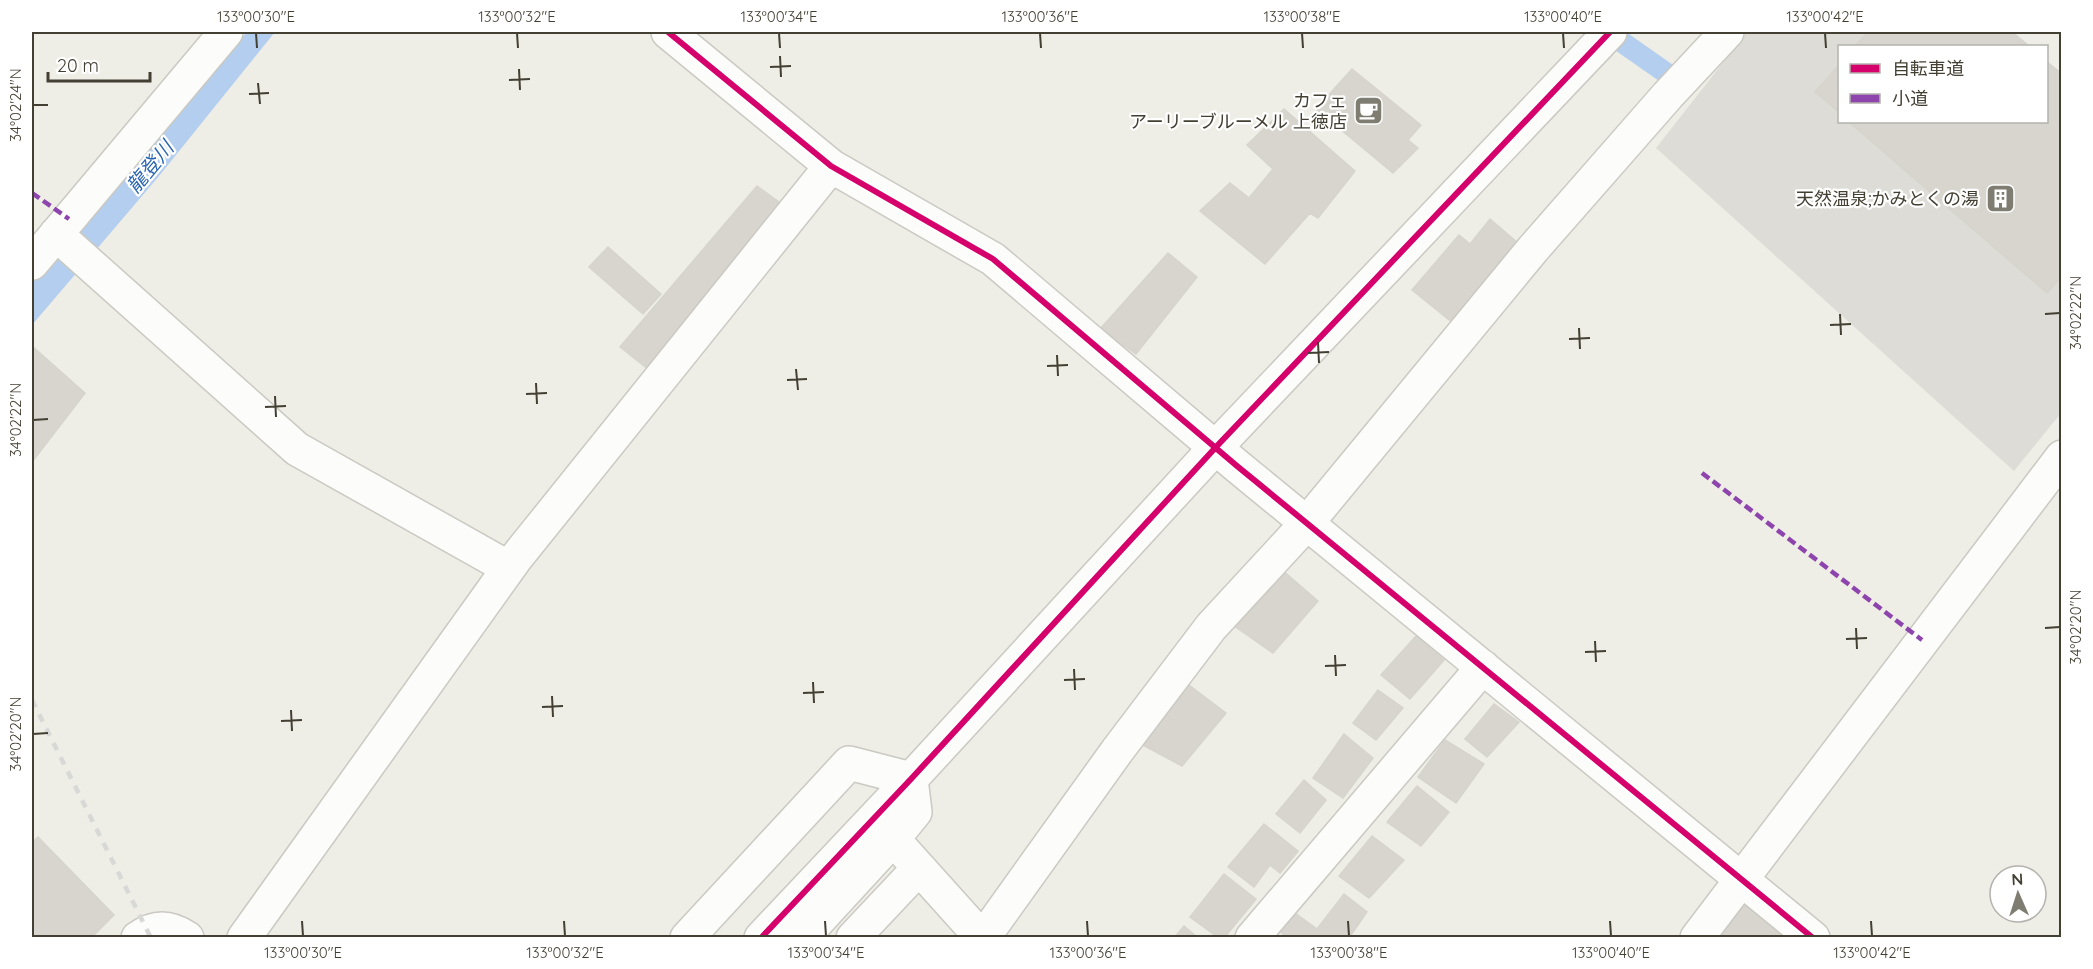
<svg xmlns="http://www.w3.org/2000/svg" width="2093" height="969" viewBox="0 0 2093 969" font-family="Quicksand,'Noto Sans JP',sans-serif">
  <style>
    .parking { fill: #dddcd6 }
    .water { fill: #b3ceee }
    .building { fill: #d7d5ce; stroke: #d6d4cc; stroke-width: 1.5 }
    .lines { fill: none; stroke-linecap: round; stroke-linejoin: round }
    .minor-casing { stroke: #cac9c2; stroke-width: 36 }
    .tertiary-casing { stroke: #cac9c2; stroke-width: 36 }
    .minor { stroke: #fcfcfb; stroke-width: 33 }
    .tertiary { stroke: #fcfcfb; stroke-width: 33 }
    .rail { stroke: #d8d8d7; stroke-width: 4.5; stroke-dasharray: 8 8; stroke-linecap: butt }
    .quiet { stroke: #8e44ad; stroke-width: 4.5; stroke-dasharray: 9 4.5; stroke-linecap: butt }
    .cycleway-casing { stroke: #fff; stroke-width: 10 }
    .cycleway { stroke: #d6006c; stroke-width: 6 }
    .ticks { fill: none; stroke: #433f32; stroke-width: 2 }
    .labels { text-anchor: middle; stroke-width: 4.5; stroke-linejoin: round; paint-order: stroke }
    .poi-label { font-size: 18px; fill: #433f32; stroke: #fff; text-anchor: end }
    .water-label { font-size: 20px; font-style: italic; fill: #2964b1; stroke: #fff }
    .neatline { fill: none; stroke: #433f32; stroke-width: 2 }
    .ticks-label { font-size: 15px; text-anchor: middle; fill: #433f32 }
  </style>
  <rect width="100%" height="100%" fill="#eeede6"/>
  <path class="parking" d="M1747 32H1999L2018 46H1840V122H2046L2061 82V413L2014 471 1656 148Z"/>
  <path class="water" d="M247 32H275L159 176 32 325V282Z
    M1589 32H1626L1676 67 1662 83Z"/>
  <path class="building" d="M1868 32H2012L2029 46H1855Z
    M2046 61 2062 74V276L2047 293 1849 122H2046Z
    M1840 64V113L1815 92Z
    M1352 69 1421 125 1408 140 1418 148 1393 173 1316 109Z
    M1284 109 1355 171 1318 218 1310 213 1265 264 1200 211 1230 183 1249 198 1273 169 1247 145Z
    M757 186 783 205 653 373 620 347Z
    M1490 219 1518 243 1453 323 1412 290 1459 235 1470 244Z
    M608 247 661 294 643 314 589 267Z
    M1168 253 1197 277 1136 354 1100 329Z
    M32 346 85 393 32 462Z
    M1281 569 1318 601 1273 653 1233 625Z
    M1416 636 1444 660 1410 699 1381 675Z
    M1185 682 1226 713 1182 766 1139 743Z
    M1378 690 1403 708 1376 740 1353 723Z
    M1494 704 1519 722 1487 757 1465 739Z
    M1344 734 1373 758 1343 798 1313 778Z
    M1445 740 1484 764 1456 803 1418 777Z
    M1304 780 1326 800 1300 833 1276 814Z
    M1417 786 1449 812 1421 846 1387 822Z
    M1264 824 1298 851 1280 873 1270 865 1254 887 1228 867Z
    M1372 836 1404 860 1369 898 1339 876Z
    M38 837 114 915 91 938H32V843Z
    M1224 874 1256 899 1224 938H1219L1190 917Z
    M1744 892 1801 938H1708Z
    M1344 894 1367 912 1349 938H1288L1278 930 1295 913 1317 929Z
    M1184 926 1198 938H1174Z"/>
  <g class="lines">
    <defs>
      <path id="minor" d="M668 32 831 166 993 259 1237 466 1813 938
        M56 234 297 449 509 568
        M32 263 226 32
        M893 839 982 938
        M138 938C155 926 169 926 187 938
        M244 938 516 558 831 166
        M687 938 849 763 911 779 915 812 893 839 802 938
        M853 938 919 868
        M983 938 1117 751 1211 627 1307 523 1533 249 1668 95 1727 32
        M1252 938 1483 667
        M1697 938 2062 457"/>
      <path id="tertiary" d="M761 938 911 779 1216 447 1610 32"/>
    </defs>
    <use href="#minor" class="minor-casing"/>
    <use href="#tertiary" class="tertiary-casing"/>
    <use href="#minor" class="minor"/>
    <use href="#tertiary" class="tertiary"/>
    <path class="rail" d="M32 700 151 938"/>
    <path class="quiet" d="M32 193 69 219
      M1702 473 1922 640"/>
    <defs>
      <path id="cycleway" d="M668 32 831 166 993 259 1237 466 1813 938
        M761 938 911 779 1216 447 1610 32"/>
    </defs>
    <use href="#cycleway" class="cycleway-casing"/>
    <use href="#cycleway" class="cycleway"/>
  </g>
  <path class="ticks" d="M256 33 257 48M517 33 518 48M779 33 780 48M1040 33 1041 48M1302 33 1303 48M1563 33 1564 48M1825 33 1826 48M780 56 781 77M770 67 791 66M519 69 520 90M509 80 530 79M258 83 260 104M249 94 269 93M33 105H48M1840 314 1841 335M2045 314 2060 313M1830 325 1851 324M1579 328 1580 349M1569 339 1590 338M1318 342 1319 363M1308 353 1329 352M1057 355 1058 376M1047 366 1068 365M796 369 798 390M787 380 807 379M536 383 537 404M526 394 547 393M275 396 276 417M265 407 286 406M33 420 48 419M1856 628 1857 649M2045 628 2060 627M1846 639 1867 638M1595 641 1596 662M1585 652 1606 651M1335 655 1336 676M1325 666 1346 665M1074 669 1075 690M1064 680 1085 679M813 682 814 703M803 693 824 692M552 696 553 717M542 707 563 706M291 710 292 731M281 721 302 720M33 734 48 733M302 921 303 936M564 921 565 936M825 921 826 936M1087 921 1088 936M1348 921 1349 936M1610 921 1611 936M1871 921 1872 936"/>
  <defs>
    <symbol id="cafe-square" viewBox="-11 -11 22 22"><rect x="-9" y="-9" width="18" height="18" rx="4" fill="#7f7c71" stroke="#fff"/><path d="M-5.5-4.5H6V0H3Q3 3.5 0 3.5H-2.5Q-5.5 3.5-5.5 0ZM3-3.2v2h1.7v-2ZM-6 4.5H4V6H-6Z" fill="#fff"/></symbol>
    <symbol id="building-square" viewBox="-11 -11 22 22"><rect x="-9" y="-9" width="18" height="18" rx="4" fill="#7f7c71" stroke="#fff"/><path d="M-4-6H4V6H1V3H-1V6H-4ZM-2.5-4.3h1.7v1.8h-1.7ZM.8-4.3h1.7v1.8H.8ZM-2.5-1h1.7V.8h-1.7ZM.8-1h1.7V.8H.8Z" fill="#fff"/></symbol>
  </defs>
  <g fill-rule="evenodd">
    <use href="#cafe-square" x="1352" y="94" width="33" height="33"/>
    <use href="#building-square" x="1984" y="182" width="33" height="33"/>
  </g>
  <g class="labels">
    <g class="poi-label">
      <text x="1347" y="107">カフェ<tspan x="1347" dy="21">アーリーブルーメル 上徳店</tspan></text>
      <text x="1979" y="205">天然温泉;かみとくの湯</text>
    </g>
    <g class="water-label">
      <text transform="translate(150 167) rotate(-50)" y="7">龍登川</text>
    </g>
  </g>
  <rect width="2093" height="969" fill="none" stroke="#ffffff" stroke-width="66"/>
  <rect x="1838" y="45" width="210" height="78" fill="#ffffff" stroke="#b4b2ad" stroke-width="1.5"/>
  <rect x="1850" y="64" width="30" height="9" fill="#d6006c" stroke="#b4b2ad" stroke-width="1.5"/>
  <text x="1892" y="75" font-size="18" fill="#433f32">自転車道</text>
  <rect x="1850" y="94" width="30" height="9" fill="#8e44ad" stroke="#b4b2ad" stroke-width="1.5"/>
  <text x="1892" y="105" font-size="18" fill="#433f32">小道</text>
  <g transform="translate(2018 894) rotate(357)"><circle r="28" fill="#ffffff" stroke="#b4b2ad" stroke-width="1.5"/>
  <path d="M0-4.5L10 22L0 15L-10 22Z" fill="#7f7c71"/>
  <text y="-9" font-size="16" font-weight="bold" text-anchor="middle" fill="#433f32">N</text>
  </g>
  <path d="M48 72v9h102v-9" fill="none" stroke="#433f32" stroke-width="3"/>
  <text x="57" y="72" font-size="18" fill="#433f32" stroke="#ffffff" stroke-width="4.5" paint-order="stroke">20 m</text>
  <rect x="33" y="33" width="2027" height="903" class="neatline"/>
  <g class="ticks-label">
    <text x="256" y="22">133°00'30"E</text>
    <text x="517" y="22">133°00'32"E</text>
    <text x="779" y="22">133°00'34"E</text>
    <text x="1040" y="22">133°00'36"E</text>
    <text x="1302" y="22">133°00'38"E</text>
    <text x="1563" y="22">133°00'40"E</text>
    <text x="1825" y="22">133°00'42"E</text>
    <text transform="translate(16 105) rotate(-90)" y="5">34°02'24"N</text>
    <text transform="translate(2076 313) rotate(-90)" y="5">34°02'22"N</text>
    <text transform="translate(16 420) rotate(-90)" y="5">34°02'22"N</text>
    <text transform="translate(2076 627) rotate(-90)" y="5">34°02'20"N</text>
    <text transform="translate(16 734) rotate(-90)" y="5">34°02'20"N</text>
    <text x="303" y="958">133°00'30"E</text>
    <text x="565" y="958">133°00'32"E</text>
    <text x="826" y="958">133°00'34"E</text>
    <text x="1088" y="958">133°00'36"E</text>
    <text x="1349" y="958">133°00'38"E</text>
    <text x="1611" y="958">133°00'40"E</text>
    <text x="1872" y="958">133°00'42"E</text>
  </g>
</svg>
